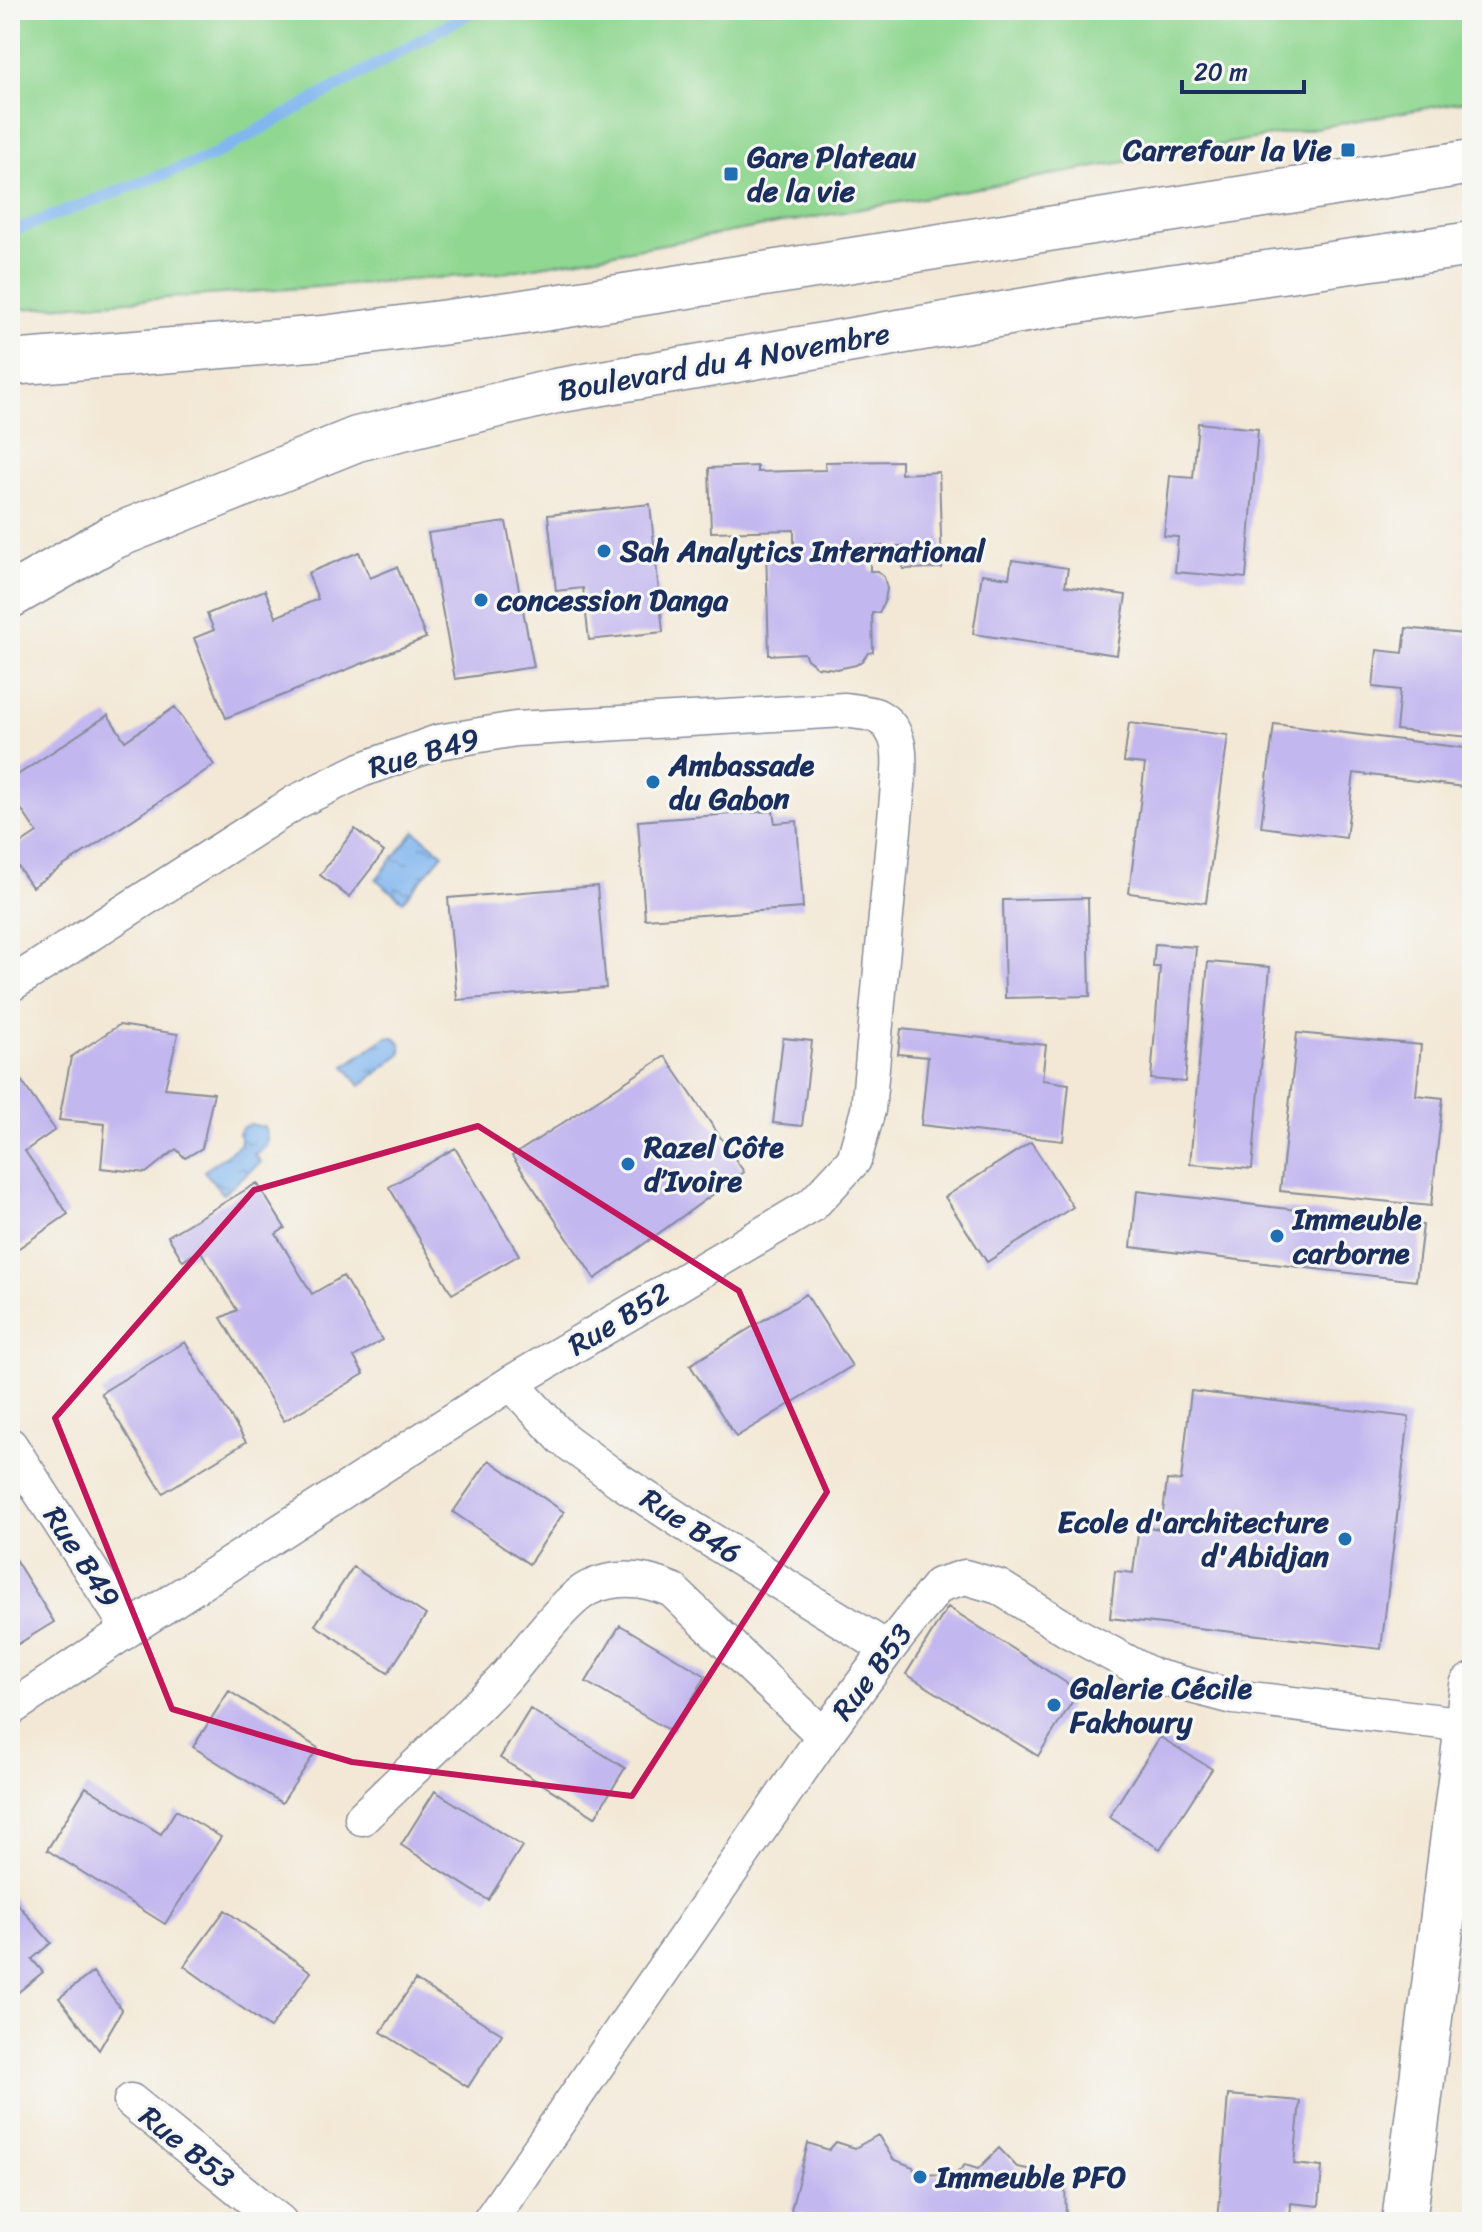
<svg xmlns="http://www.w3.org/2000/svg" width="1482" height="2232" viewBox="0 0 1482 2232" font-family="Sriracha,sans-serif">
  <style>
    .green { fill: #90d791; stroke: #568378; stroke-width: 2 }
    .water { fill: url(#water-ripples); stroke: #4e72a6; stroke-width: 2 }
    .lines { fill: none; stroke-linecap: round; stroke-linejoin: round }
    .stream { stroke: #81b6ef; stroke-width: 12 }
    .building { fill: #c2b7ef }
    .minor-casing { stroke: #878c9a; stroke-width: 37 }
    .secondary-casing { stroke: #878c9a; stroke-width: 47 }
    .primary-casing { stroke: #878c9a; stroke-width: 47 }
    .minor { stroke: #fff; stroke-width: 34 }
    .secondary { stroke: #fff; stroke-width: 44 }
    .primary { stroke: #fff; stroke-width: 44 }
    .marked { fill: none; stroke: #c2185b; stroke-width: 6; stroke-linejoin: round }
    .poi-dot { fill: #1f6fb2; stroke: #f6f6f2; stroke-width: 3 }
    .labels { text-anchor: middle; stroke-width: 6; stroke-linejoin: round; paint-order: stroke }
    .poi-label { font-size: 30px; font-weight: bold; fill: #1b2f5e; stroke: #f6f6f2; text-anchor: start }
    .street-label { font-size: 30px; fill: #1b2f5e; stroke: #f6f6f2 }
  </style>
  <defs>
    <pattern id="water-ripples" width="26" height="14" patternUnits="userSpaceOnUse" patternTransform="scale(2)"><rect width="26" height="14" fill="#81b6ef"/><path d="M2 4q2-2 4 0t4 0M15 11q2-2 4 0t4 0" fill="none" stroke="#6994c5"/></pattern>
  </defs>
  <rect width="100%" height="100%" fill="#f6f6f2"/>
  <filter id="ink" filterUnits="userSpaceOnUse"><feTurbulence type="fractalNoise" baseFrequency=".0125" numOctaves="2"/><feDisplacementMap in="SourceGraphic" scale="16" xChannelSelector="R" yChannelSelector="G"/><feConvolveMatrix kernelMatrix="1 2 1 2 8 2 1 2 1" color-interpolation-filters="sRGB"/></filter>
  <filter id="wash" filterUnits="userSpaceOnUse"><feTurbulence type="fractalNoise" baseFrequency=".006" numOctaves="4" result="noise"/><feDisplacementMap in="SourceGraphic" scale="32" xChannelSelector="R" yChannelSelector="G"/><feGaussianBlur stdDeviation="1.8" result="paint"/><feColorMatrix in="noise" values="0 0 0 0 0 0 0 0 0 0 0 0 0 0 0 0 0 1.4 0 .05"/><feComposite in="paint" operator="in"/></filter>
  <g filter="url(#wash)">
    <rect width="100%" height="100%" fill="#f3e8d5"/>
    <path class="green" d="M10 10H1472V100L502 273 10 310Z"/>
    <path class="water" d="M415 831 443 854 403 901 376 879Z
      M386 1037H393C401 1041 403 1047 400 1055L360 1086 345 1066Z
      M250 1124 264 1127C269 1140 269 1149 254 1154L261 1162 223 1194 204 1171 241 1144 239 1133 243 1127Z"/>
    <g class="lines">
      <path class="stream" d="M10 232 212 156 475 10"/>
    </g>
    <g id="blocks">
      <path class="building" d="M1198 423 1258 429 1246 578 1175 572 1178 537 1164 536 1170 476 1193 478Z
        M901 461V474L939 472 942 568 903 569V546H870V571H877L884 577 887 589 885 600 879 613H872L873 652 868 653 863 660 856 665 837 669 817 667 807 659 804 653 769 655 766 548H794V530L711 532 709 468 757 466V472L826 470 825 462Z
        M650 504 663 632 589 640 583 588 556 591 548 515Z
        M506 522 534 667 455 679 428 533Z
        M359 552 370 578 397 567 426 638 226 718 194 638 214 630 207 614 265 590 276 617 318 599 308 573Z
        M1012 560 1068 568 1065 586 1126 595 1117 655 973 634 982 574 1009 578Z
        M1406 628 1472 635V719L1470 737 1396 730 1400 690 1373 687 1377 650 1403 653Z
        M175 707 214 765 32 887 10 855V851L37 833 10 792V780L108 715 125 741Z
        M1129 723 1228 735 1206 903 1129 893 1145 764 1124 762Z
        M1274 724 1472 749V788L1354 773 1346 838 1261 827Z
        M773 811 775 823 797 821 803 908 645 919 638 821Z
        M355 829 384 852 349 897 320 875Z
        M597 886 606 988 457 1000 448 898Z
        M1088 898 1090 996 1005 998 1003 900Z
        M1155 944 1196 947 1185 1082 1151 1079 1160 967H1153Z
        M1208 962 1270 967 1252 1169 1190 1164Z
        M119 1025 178 1034 165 1088 214 1093 202 1148 185 1158 176 1149 146 1173 101 1168 105 1124 59 1120 71 1057Z
        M901 1029 1046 1045 1042 1080 1069 1084 1063 1141 921 1125 928 1057 898 1054Z
        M1297 1033 1421 1045 1416 1095 1443 1098 1431 1206 1280 1191Z
        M783 1038 812 1041 802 1126 773 1123Z
        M665 1056 744 1172 595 1279 512 1156Z
        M10 1064 55 1130 25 1151 68 1214 16 1250 10 1242Z
        M1031 1142 1073 1207 987 1262 945 1197Z
        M455 1148 519 1255 452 1294 389 1187Z
        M257 1183 285 1228 276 1234 312 1294 343 1276 382 1340 354 1357 364 1374 284 1421 221 1318 237 1310 200 1250 183 1261 168 1236Z
        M1137 1191 1423 1225 1416 1281 1131 1247Z
        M806 1294 852 1366 736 1437 690 1365Z
        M185 1342 246 1442 163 1493 101 1393Z
        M1191 1391 1409 1417 1381 1649 1110 1618 1115 1571 1133 1573 1139 1526 1161 1529 1167 1480 1181 1481Z
        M489 1460 564 1512 529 1564 453 1512Z
        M10 1551 54 1622 10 1649Z
        M353 1567 426 1615 388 1673 315 1625Z
        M948 1607 1079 1691 1038 1756 906 1674Z
        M620 1625 706 1676 672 1732 586 1682Z
        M229 1691 318 1748 282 1803 193 1747Z
        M530 1709 625 1768 595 1817 500 1758Z
        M1160 1737 1212 1769 1160 1849 1109 1817Z
        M86 1787 161 1834 176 1810 221 1837 165 1924 47 1850Z
        M435 1791 522 1846 488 1900 401 1845Z
        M10 1895 51 1943 32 1959 43 1972 10 1999Z
        M225 1910 311 1972 270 2028 184 1966Z
        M93 1972 122 2010 99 2050 59 1998Z
        M415 1980 502 2034 468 2087 381 2032Z
        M1228 2095 1300 2101 1294 2164 1322 2167 1319 2206 1291 2203 1290 2222H1218Z
        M878 2135 893 2159 913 2167 916 2174 955 2175 965 2165 978 2169 999 2148 1017 2167 1038 2171 1042 2181 1065 2180 1066 2222H818L817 2220 791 2210 808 2143 829 2150 836 2142 855 2148Z"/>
    </g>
  </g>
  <g filter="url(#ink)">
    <use href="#blocks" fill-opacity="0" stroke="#878c9a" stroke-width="2"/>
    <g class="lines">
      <defs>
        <path id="minor" d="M10 985 296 802 361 770 438 742 516 729 845 710C855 712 868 712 877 716 907 732 899 769 897 797L868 1110 854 1160 812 1205 511 1383 129 1629 10 1709
          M511 1383 562 1438 620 1481 693 1529 888 1649
          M10 1445 129 1629
          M362 1818C408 1773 457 1728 502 1681 524 1657 563 1601 589 1588 617 1575 645 1578 672 1590L824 1736
          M131 2101 280 2222
          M489 2222 824 1736 888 1649 939 1585 965 1577 999 1587 1071 1632 1153 1676 1234 1697 1467 1725"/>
        <path id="secondary" d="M1404 2222 1472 1686"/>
        <path id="primary" d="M10 363 323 338 517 313 1472 162
          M10 596 113 537 357 439 556 391 1119 294 1472 244"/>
      </defs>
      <use href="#minor" class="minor-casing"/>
      <use href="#secondary" class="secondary-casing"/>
      <use href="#primary" class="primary-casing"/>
      <use href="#minor" class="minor"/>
      <use href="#secondary" class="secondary"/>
      <use href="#primary" class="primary"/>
    </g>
  </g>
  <path class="marked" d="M478 1126 739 1291 827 1492 632 1796 352 1762 172 1709 55 1418 254 1190Z"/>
  <g class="poi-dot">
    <rect x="1340" y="142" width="16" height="16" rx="4"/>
    <rect x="723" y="166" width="16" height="16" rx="4"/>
    <circle cx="604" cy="551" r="8"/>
    <circle cx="481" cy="600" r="8"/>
    <circle cx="653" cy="782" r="8"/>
    <circle cx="628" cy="1164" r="8"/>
    <circle cx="1277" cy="1236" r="8"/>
    <circle cx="1345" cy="1539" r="8"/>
    <circle cx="1054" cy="1705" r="8"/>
    <circle cx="920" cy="2177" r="8"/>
  </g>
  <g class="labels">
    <g class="poi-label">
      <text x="1332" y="160" text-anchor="end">Carrefour la Vie</text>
      <text x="747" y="167">Gare Plateau<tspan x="747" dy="34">de la vie</tspan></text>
      <text x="620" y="561">Sah Analytics International</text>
      <text x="497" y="610">concession Danga</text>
      <text x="669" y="775">Ambassade<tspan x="669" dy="34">du Gabon</tspan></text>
      <text x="644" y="1157">Razel Côte<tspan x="644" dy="34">d’Ivoire</tspan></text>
      <text x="1293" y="1229">Immeuble<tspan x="1293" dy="34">carborne</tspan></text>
      <text x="1329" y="1532" text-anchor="end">Ecole d'architecture<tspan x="1329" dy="34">d'Abidjan</tspan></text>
      <text x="1070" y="1698">Galerie Cécile<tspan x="1070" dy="34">Fakhoury</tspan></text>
      <text x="936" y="2187">Immeuble PFO</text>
    </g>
    <g class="street-label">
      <text transform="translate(724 362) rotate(-10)" y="10">Boulevard du 4 Novembre</text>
      <text transform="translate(424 753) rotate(-16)" y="10">Rue B49</text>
      <text transform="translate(619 1319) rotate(-31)" y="10">Rue B52</text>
      <text transform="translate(691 1526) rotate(33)" y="10">Rue B46</text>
      <text transform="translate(82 1557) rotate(57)" y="10">Rue B49</text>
      <text transform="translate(872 1672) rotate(-53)" y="10">Rue B53</text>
      <text transform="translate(187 2147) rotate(39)" y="10">Rue B53</text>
    </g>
  </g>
  <rect width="1482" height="2232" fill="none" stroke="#f6f6f2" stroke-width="40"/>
  <path d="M1182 80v12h122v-12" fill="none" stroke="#1b2f5e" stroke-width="4"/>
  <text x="1194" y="80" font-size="24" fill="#1b2f5e" stroke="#f6f6f2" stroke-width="6" paint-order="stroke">20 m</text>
</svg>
